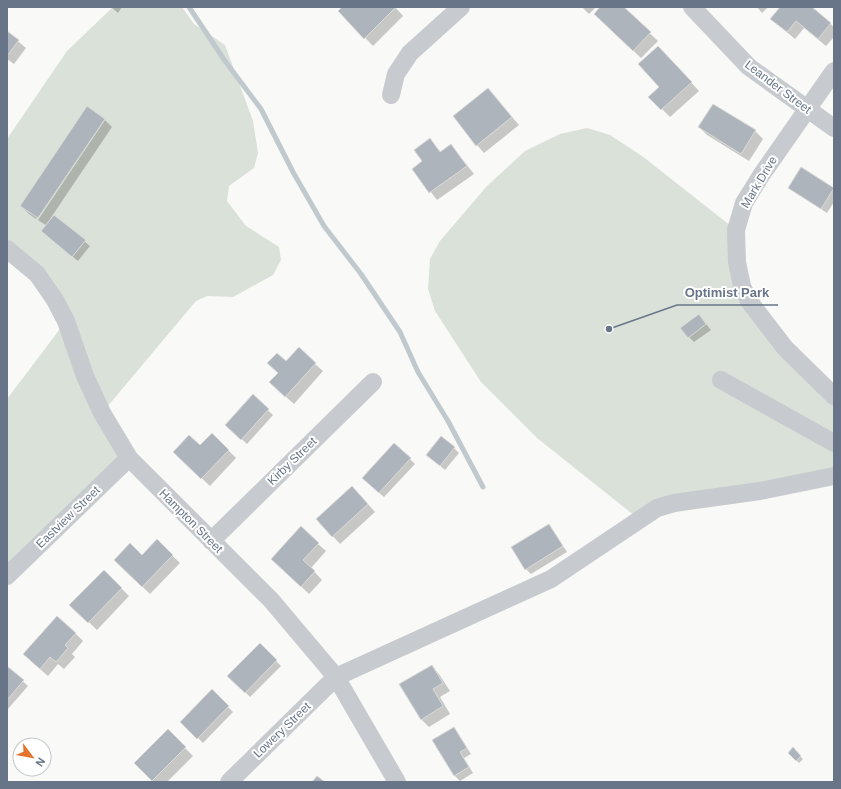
<svg xmlns="http://www.w3.org/2000/svg" width="841" height="789" viewBox="0 0 841 789" font-family="Helvetica,sans-serif">
  <style>
    .green { fill: #dae1d8 }
    .shadow { fill: #0003 }
    .lines { fill: none; stroke-linecap: round; stroke-linejoin: round }
    .stream { stroke: #c0c9ce; stroke-width: 5 }
    .building { fill: #aeb4bc; stroke: #dbdbd9 }
    .minor { stroke: #c7cace; stroke-width: 18 }
    .labels { text-anchor: middle; stroke-width: 4; stroke-linejoin: round; paint-order: stroke }
    .street-label { font-size: 12px; fill: #687588; stroke: #fff }
    .leader { fill: none; stroke: #687588; stroke-width: 1.5 }
    .callout-dot { fill: #687588; stroke: #fff; stroke-width: 1.5 }
    .callout-label { font-size: 13px; text-anchor: middle; font-weight: bold; fill: #687588; stroke: #fff; stroke-width: 4; stroke-linejoin: round; paint-order: stroke }
  </style>
  <rect width="100%" height="100%" fill="#f9f9f7"/>
  <path class="green" d="M113 7H182L194 24 225 45 253 121 258 153 254 168 229 186 227 201 246 226 279 247 281 260 273 275 233 297 207 296 196 301 102 413 129 458 7 576V399L66 321 7 249V139L67 51Z
    M587 128 610 135 642 156 736 230 742 286 834 396V476L640 520 537 438 481 382 435 311 428 289 430 259 440 241 487 186 525 151 560 134Z"/>
  <path class="shadow" d="M111 7H122L118 13Z
    M343 7H395L403 16 373 46 339 11Z
    M582 7H596L589 14Z
    M602 7H622L658 41 641 58 595 14Z
    M757 7H768L762 13Z
    M781 7H811L834 27V37L826 46 804 28 795 39 771 19Z
    M7 32 26 48 14 64 7 59Z
    M666 55 699 91 670 117 650 97 661 87Z
    M488 89 519 125 484 153 477 145Z
    M713 105 755 131 763 139 749 161 707 135 699 127Z
    M103 119 36 219 29 214 21 206Z
    M105 120 112 127 50 219 51 220 54 216 90 246 78 261 47 236V226L38 220Z
    M430 140 441 152 451 145 474 174 437 200 413 169 423 162Z
    M801 168 834 189V202L827 213 789 188Z
    M699 315 711 330 694 342 689 337Z
    M286 363 315 364 323 371 294 404 278 390Z
    M253 396 273 415 247 444 232 430Z
    M212 434 236 458 210 486 174 452 200 447Z
    M454 448 459 453 445 470 427 455Z
    M410 459 415 464 384 497 368 483Z
    M360 495 375 512 340 544 317 519Z
    M549 525 567 552 531 574 526 569Z
    M157 541 180 563 150 594 115 560 142 556Z
    M318 544 326 551 311 568 322 580 309 594 280 566Z
    M104 571 129 596 97 630 71 605Z
    M75 633 83 641 72 654 75 657 64 669 58 664 48 676 32 662Z
    M260 645 281 666 250 697 229 676Z
    M431 666 439 674 450 691 440 697 450 714 429 727 422 720Z
    M7 667 28 686 7 710Z
    M212 691 233 712 203 743 182 722Z
    M454 728 471 754 464 758 473 773 460 781 455 776 434 741Z
    M168 731 193 756 167 782H154L136 763Z
    M793 749 803 759 799 763 789 753Z"/>
  <g class="lines">
    <path class="stream" d="M189 7 225 61 261 109 293 172 324 226 361 274 400 332 418 372 448 421 483 487"/>
  </g>
  <path class="building" d="M342 7H396L364 39 338 11Z
    M600 7H624L651 32 633 51 594 14Z
    M780 7H812L831 23 818 39 796 21 787 32 770 19Z
    M7 31 19 40 7 56Z
    M658 46 692 82 661 110 648 97 659 87 638 64Z
    M488 88 512 117 476 146 453 116Z
    M713 104 756 130 741 154 698 127Z
    M87 106 105 119 38 218 20 206Z
    M430 138 440 152 451 144 467 166 429 193 412 169 422 161 414 150Z
    M801 167 834 188 821 209 788 188Z
    M54 215 86 240 72 257 41 231Z
    M699 314 706 324 688 338 680 328Z
    M299 347 316 363 285 397 269 382 278 373 267 363 277 353 286 361Z
    M253 394 269 409 241 440 225 425Z
    M212 433 229 450 201 479 173 452 189 435 200 445Z
    M441 436 455 447 440 466 426 455Z
    M394 443 411 458 379 493 362 478Z
    M352 486 368 504 332 537 316 519Z
    M549 524 563 546 525 570 511 547Z
    M301 526 319 543 303 560 315 571 301 587 271 559Z
    M157 539 173 555 142 587 114 560 130 543 142 555Z
    M104 570 122 588 88 623 69 605Z
    M57 616 76 633 65 645 68 648 56 662 50 657 40 669 23 654Z
    M260 643 277 660 245 693 227 676Z
    M432 665 443 683 433 689 443 706 421 720 399 684Z
    M7 666 24 680 7 700Z
    M212 689 229 706 197 739 180 722Z
    M454 727 467 748 460 752 469 767 454 776 432 740Z
    M168 729 186 747 152 781 134 763Z
    M793 747 801 756 796 761 788 753Z
    M317 776 325 782H312Z"/>
  <g class="lines">
    <path class="minor" d="M692 7 749 67 834 128
      M834 71 762 174 744 203 736 230 737 262 742 286 749 301 785 348 834 396
      M391 95 396 74 410 53 461 7
      M7 249 37 274 55 300 66 321 85 376 102 413 129 458 271 600 336 677 397 782
      M721 380 834 443
      M211 541 373 382
      M7 576 129 458
      M229 782 336 677 551 579 657 508 674 503 760 491 834 476"/>
  </g>
  <g class="labels">
    <g class="street-label">
      <text transform="translate(778 87) rotate(37)" y="4">Leander Street</text>
      <text transform="translate(759 182) rotate(-59)" y="4">Mark Drive</text>
      <text transform="translate(292 461) rotate(-44)" y="4">Kirby Street</text>
      <text transform="translate(68 517) rotate(-44)" y="4">Eastview Street</text>
      <text transform="translate(191 521) rotate(45)" y="4">Hampton Street</text>
      <text transform="translate(282 730) rotate(-44)" y="4">Lowery Street</text>
    </g>
  </g>
  <path class="leader" d="M609 329L677 305H778"/>
  <circle class="callout-dot" cx="609" cy="329" r="4"/>
  <g class="callout-label">
    <text x="727" y="297">Optimist Park</text>
  </g>
  <rect width="841" height="789" fill="none" stroke="#687588" stroke-width="16"/>
  <g transform="translate(32 757) rotate(122)"><circle r="19" fill="#ffffff" stroke="#c3c8cf"/>
  <path d="M0-3L7 15L0 10L-7 15Z" fill="#e5732b"/>
  <text y="-6" font-size="11" font-weight="bold" text-anchor="middle" fill="#687588">N</text>
  </g>
</svg>
